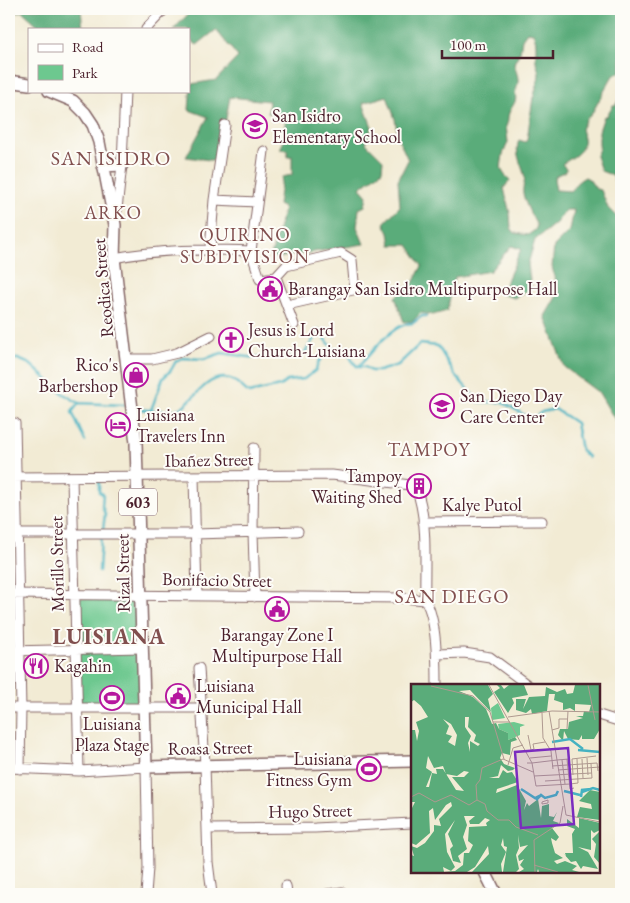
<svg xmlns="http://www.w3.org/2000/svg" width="630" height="903" viewBox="0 0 630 903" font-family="'EB Garamond',serif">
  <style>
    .green { fill: #6dc88f; stroke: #5c745d }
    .forest { fill: #5aac7a; stroke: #526652; fill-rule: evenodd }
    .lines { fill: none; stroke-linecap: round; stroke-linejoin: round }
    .stream { stroke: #45b2c1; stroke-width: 2.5 }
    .minor-casing { stroke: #856666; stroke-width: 11 }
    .major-casing { stroke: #856666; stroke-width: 14 }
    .minor { stroke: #fff; stroke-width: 9 }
    .major { stroke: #fff; stroke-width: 11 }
    .labels { text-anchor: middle; stroke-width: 4; stroke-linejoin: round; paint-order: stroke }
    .shield { fill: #fdfcf7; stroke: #806168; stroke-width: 1 }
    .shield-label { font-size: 16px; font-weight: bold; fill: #4a1f2b }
    .poi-label { font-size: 18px; fill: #4a1f2b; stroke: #fdfcf7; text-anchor: start }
    .street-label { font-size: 18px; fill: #4a1f2b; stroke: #fdfcf7 }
    .neighbourhood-label { font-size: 19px; letter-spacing: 1px; fill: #814f4e; stroke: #fdfcf7 }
    .quarter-label { font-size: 20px; letter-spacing: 1px; fill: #814f4e; stroke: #fdfcf7 }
    .district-label { font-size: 22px; font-weight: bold; letter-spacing: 1px; fill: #814f4e; stroke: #fdfcf7 }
    .inset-river { fill: none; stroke: #45b2c1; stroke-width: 2.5 }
    .inset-road { fill: none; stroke: #af9990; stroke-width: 1 }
    .view { fill: #7b2cbf; fill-opacity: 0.15; stroke: #7b2cbf; stroke-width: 2.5 }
    .inset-edge { fill: none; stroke: #4a1f2b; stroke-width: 2.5 }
  </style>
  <rect width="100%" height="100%" fill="#fdfcf7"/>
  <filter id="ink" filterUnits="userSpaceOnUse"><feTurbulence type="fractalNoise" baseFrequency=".02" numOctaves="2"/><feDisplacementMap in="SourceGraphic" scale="10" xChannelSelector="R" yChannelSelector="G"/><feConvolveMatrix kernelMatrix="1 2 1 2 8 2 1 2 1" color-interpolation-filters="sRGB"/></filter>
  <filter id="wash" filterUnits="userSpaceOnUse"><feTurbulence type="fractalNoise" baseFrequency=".0096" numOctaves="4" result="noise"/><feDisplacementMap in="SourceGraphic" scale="20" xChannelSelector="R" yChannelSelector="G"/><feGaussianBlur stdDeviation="1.12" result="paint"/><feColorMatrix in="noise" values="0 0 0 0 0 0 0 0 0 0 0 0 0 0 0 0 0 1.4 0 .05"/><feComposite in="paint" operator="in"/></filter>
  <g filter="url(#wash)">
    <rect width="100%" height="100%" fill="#f2ebd4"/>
    <path class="green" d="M76 598 137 599 141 703H81Z"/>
    <path class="forest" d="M9 9H81L83 29H42L22 11 9 15Z
      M193 9H621V71L612 77 591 115 586 119 581 129C588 150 578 154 562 164L566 168V171L557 175 554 179 556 190 571 191 573 189C574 184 580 180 585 177L589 179 596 189 601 190 608 208 621 221V434L618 425 599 393 564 367 545 316 559 292 552 267 554 246 570 230 574 210H566L556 223 535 240 528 264 531 289 514 298 501 294 521 249 511 246 490 271 455 277 447 311 433 315 421 313 413 321 404 322 395 297 413 283 422 266 408 245H391L389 233 384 223 400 206 398 180 408 160 398 138 395 119 387 96 363 103 372 127 366 143 383 160 382 171 360 188 367 196 365 206 359 209 357 227 364 244 270 259 284 208 278 205 282 177 292 175V156L287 157 288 150 280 149 283 143 286 115 268 113 269 101 230 97 218 161 186 157 208 117 189 110 191 84 216 80 238 57 216 30 197 45 189 39V29H174ZM527 32 533 33C538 43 535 51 536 61 536 65 539 70 539 73 539 79 535 90 534 97H533L527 140 525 142 519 140C514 152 521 163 524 174 526 181 522 186 523 193 525 205 532 216 537 226L535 230 528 235 515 233 511 228 510 214 504 188 510 180 504 174 501 168 503 154 508 142 506 126C509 121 507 118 509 113 512 105 518 102 515 93 521 78 517 77 514 63L520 52 522 39Z
      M621 93V181H614V176L601 171 596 156 599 149V131L604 116 606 117 613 105H616Z"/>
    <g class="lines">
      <path class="stream" d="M9 359H18L30 364 62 393 79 403 125 405
        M358 367H365L371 371H379L398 365 420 344 438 346 455 375 479 402H502L528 417 530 420 542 412 555 409 576 423 581 450 588 457
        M79 403 72 412 85 441
        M136 409C147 410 173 413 182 407 198 396 208 373 230 379 238 381 243 389 249 393L280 386 287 381 304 379 316 370 318 363 322 357 336 353
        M151 410 163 378 171 370 176 361 182 358 204 359 222 353 255 358 285 355 296 358 305 353 319 330 336 353H348L353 362 358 367C372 353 392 323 413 323L422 316H426
        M99 480V492L103 494 102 506 105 514 103 530
        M99 571 101 538"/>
    </g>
  </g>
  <g filter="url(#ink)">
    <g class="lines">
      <defs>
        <path id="minor" d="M146 29 165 9
          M264 151 251 251 260 279 276 277
          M214 200 257 202
          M116 218 122 165 125 91
          M210 249 214 200 225 125
          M114 258C159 249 205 249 251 251
          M287 305 353 290 354 282 352 260 341 253 286 266 276 277 294 325
          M127 359H152L177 353 211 336
          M9 423H15L21 708 20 769
          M254 448 253 532 255 597
          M194 476 197 596
          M9 477 332 475 410 485C414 489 418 492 419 497 428 529 424 568 425 600 437 619 437 663 437 686
          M72 477 79 771
          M423 522 542 521
          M9 534H195L298 531
          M9 594 403 598 425 600
          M9 651 142 648
          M437 654 464 653 490 657 529 686
          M199 668 205 765 208 862 212 894
          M9 708H201
          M599 715 621 722
          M9 768 79 771 146 767 148 868 146 894
          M207 829 315 828 412 823
          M286 886 287 894
          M327 894 342 892V894"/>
        <path id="major" d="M9 81 29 84
          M49 91 73 101 85 113 93 125 99 142 115 225 114 258 136 443 146 767 412 761
          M103 166 122 165
          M485 872 496 894"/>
      </defs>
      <use href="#minor" class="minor-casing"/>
      <use href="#major" class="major-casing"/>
      <use href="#minor" class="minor"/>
      <use href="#major" class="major"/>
    </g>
  </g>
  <defs>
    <symbol id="school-ring" viewBox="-11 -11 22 22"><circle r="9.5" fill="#fdfcf7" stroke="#b5179e" stroke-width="1.5"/><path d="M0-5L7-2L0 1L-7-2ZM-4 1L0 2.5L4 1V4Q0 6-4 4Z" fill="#b5179e"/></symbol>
    <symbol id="civic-ring" viewBox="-11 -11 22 22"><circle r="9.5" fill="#fdfcf7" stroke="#b5179e" stroke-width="1.5"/><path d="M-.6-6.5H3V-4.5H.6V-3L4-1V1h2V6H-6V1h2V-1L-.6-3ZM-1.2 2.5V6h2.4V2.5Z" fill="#b5179e"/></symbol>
    <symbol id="church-ring" viewBox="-11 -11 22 22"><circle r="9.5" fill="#fdfcf7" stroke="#b5179e" stroke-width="1.5"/><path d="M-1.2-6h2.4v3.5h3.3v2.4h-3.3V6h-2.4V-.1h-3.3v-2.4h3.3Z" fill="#b5179e"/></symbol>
    <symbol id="shop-ring" viewBox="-11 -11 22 22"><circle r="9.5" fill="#fdfcf7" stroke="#b5179e" stroke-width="1.5"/><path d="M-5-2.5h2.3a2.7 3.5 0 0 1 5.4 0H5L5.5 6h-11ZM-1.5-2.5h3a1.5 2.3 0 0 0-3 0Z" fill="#b5179e"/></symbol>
    <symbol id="hotel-ring" viewBox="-11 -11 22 22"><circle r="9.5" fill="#fdfcf7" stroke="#b5179e" stroke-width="1.5"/><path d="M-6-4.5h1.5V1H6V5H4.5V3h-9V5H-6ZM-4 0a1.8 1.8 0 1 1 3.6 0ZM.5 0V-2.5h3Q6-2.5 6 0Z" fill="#b5179e"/></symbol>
    <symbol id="building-ring" viewBox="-11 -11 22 22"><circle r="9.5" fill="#fdfcf7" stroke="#b5179e" stroke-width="1.5"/><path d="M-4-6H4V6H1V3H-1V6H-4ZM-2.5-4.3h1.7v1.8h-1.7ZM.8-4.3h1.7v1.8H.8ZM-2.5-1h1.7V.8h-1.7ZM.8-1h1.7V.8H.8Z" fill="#b5179e"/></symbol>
    <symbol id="restaurant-ring" viewBox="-11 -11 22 22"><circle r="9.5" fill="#fdfcf7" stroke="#b5179e" stroke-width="1.5"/><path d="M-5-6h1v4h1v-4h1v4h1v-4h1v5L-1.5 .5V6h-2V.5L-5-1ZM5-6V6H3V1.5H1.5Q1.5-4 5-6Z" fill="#b5179e"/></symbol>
    <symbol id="stadium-ring" viewBox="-11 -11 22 22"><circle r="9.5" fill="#fdfcf7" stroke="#b5179e" stroke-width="1.5"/><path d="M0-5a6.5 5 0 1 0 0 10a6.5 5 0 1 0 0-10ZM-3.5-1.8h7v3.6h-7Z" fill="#b5179e"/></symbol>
  </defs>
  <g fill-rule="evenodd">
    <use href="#school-ring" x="241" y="112" width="28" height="28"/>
    <use href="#civic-ring" x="256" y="275" width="28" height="28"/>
    <use href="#church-ring" x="217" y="326" width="28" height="28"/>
    <use href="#shop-ring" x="122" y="361" width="28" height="28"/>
    <use href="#school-ring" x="428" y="392" width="28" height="28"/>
    <use href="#hotel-ring" x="104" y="411" width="28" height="28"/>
    <use href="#building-ring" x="405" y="472" width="28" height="28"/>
    <use href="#civic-ring" x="263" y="595" width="28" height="28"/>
    <use href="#restaurant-ring" x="22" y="652" width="28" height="28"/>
    <use href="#civic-ring" x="164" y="682" width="28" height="28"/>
    <use href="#stadium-ring" x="98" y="684" width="28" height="28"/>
    <use href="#stadium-ring" x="355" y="755" width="28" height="28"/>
  </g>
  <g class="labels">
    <rect class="shield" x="119" y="488.5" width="38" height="27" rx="4"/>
    <g class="shield-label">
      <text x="138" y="508">603</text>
    </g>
    <g class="poi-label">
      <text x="272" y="122">San Isidro<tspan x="272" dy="21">Elementary School</tspan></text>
      <text x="288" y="295">Barangay San Isidro Multipurpose Hall</text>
      <text x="248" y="336">Jesus is Lord<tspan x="248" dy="21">Church-Luisiana</tspan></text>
      <text x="118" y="371" text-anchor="end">Rico's<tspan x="118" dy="21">Barbershop</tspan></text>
      <text x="460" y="402">San Diego Day<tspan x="460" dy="21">Care Center</tspan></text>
      <text x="136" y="421">Luisiana<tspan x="136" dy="21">Travelers Inn</tspan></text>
      <text x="402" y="482" text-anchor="end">Tampoy<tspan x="402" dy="21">Waiting Shed</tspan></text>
      <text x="277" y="641" text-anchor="middle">Barangay Zone I<tspan x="277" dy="21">Multipurpose Hall</tspan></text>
      <text x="54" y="672">Kagahin</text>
      <text x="196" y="692">Luisiana<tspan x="196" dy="21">Municipal Hall</tspan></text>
      <text x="112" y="730" text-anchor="middle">Luisiana<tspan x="112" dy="21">Plaza Stage</tspan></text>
      <text x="352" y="765" text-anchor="end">Luisiana<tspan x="352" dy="21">Fitness Gym</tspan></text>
    </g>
    <g class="street-label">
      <text transform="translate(103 288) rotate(-95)" y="6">Reodica Street</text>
      <text transform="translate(209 460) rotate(-1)" y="6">Ibañez Street</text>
      <text x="482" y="511">Kalye Putol</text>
      <text transform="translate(57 564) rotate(-91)" y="6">Morillo Street</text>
      <text transform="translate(123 573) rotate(-91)" y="6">Rizal Street</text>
      <text transform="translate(217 580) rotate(1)" y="6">Bonifacio Street</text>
      <text transform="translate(210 748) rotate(-1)" y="6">Roasa Street</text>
      <text transform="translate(310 811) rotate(-1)" y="6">Hugo Street</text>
    </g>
    <g class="neighbourhood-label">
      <text x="113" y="219">ARKO</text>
      <text x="245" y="241">QUIRINO<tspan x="245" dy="22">SUBDIVISION</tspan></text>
      <text x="429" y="456">TAMPOY</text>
    </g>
    <g class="quarter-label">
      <text x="111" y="165">SAN ISIDRO</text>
      <text x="452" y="603">SAN DIEGO</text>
    </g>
    <g class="district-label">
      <text x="109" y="644">LUISIANA</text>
    </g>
  </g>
  <g transform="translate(411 684)">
    <rect width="189" height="189" fill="#f2ebd4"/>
    <path d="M87 19 94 34 81 36 80 24ZM103 38 114 41 109 43V51L97 56V49L88 45 87 40Z" fill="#6dc88f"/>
    <path d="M0 1H77L82 10 77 15 80 28 59 6 48 7 62 13 75 25 81 40 85 39 88 45 97 49V56L104 53 106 56 100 58 99 71 91 69 89 74 93 80 104 84 102 86 97 87 90 81 87 92 78 94H88L92 86 96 89 101 88 107 98 86 105 85 109 106 101 115 117 113 126 116 119 118 122 127 115 130 134 131 122 138 120V132L143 133 146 128 142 137 148 139 141 144 148 153 145 157 140 154 141 159 144 169 152 174 143 177 146 180 154 177 166 182 161 186 168 188H128L127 185 126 188H108L113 185 109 181 113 175 108 177 107 172 117 161 109 163 107 151 108 164 105 171 108 185 105 188H92L96 163 93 162 92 154 90 161 95 168 90 180 91 188H61L78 170 77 162 64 183 56 188H0V171L3 172 0 162 6 164 14 159 23 147V141L30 142 28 135 41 122 40 118 35 121 24 136 22 124 18 127 19 149 5 161 0 159V126L4 118H0V46H4L6 57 8 47 5 38 17 33 10 22 3 16 0 18ZM54 33H58L57 43 65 51 63 57 69 60 67 62 59 57V68L57 59 60 52 54 43ZM32 35 40 40 46 51 44 62 37 58 41 52 35 50 38 42ZM17 72 23 84 32 82 35 90 46 92 53 87 58 88 53 93H41L53 107 45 106 32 85H25L26 90 21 89 18 103H15L21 88 15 84ZM53 132H64L58 137 59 140H68L74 134 79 136 75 139 76 142 58 143 57 157 62 161 58 169H53L52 181 44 187 33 188 32 183 40 187 44 183 36 168 34 150 44 136 37 150 42 162 39 165 42 177 50 179 47 172 56 165 52 153 56 141ZM86 1H90L93 5 98 1H113L117 11 101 14 103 19 97 29 83 8 89 4ZM164 1H189V45L183 55H171V51L168 56 157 55 153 47 152 57 147 51 149 45H157L158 38 172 34 165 32H172L173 27 178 28 180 21 164 20V27L159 24 152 26V19L143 16 144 10H138L136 27 121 30 120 25 115 29 105 26V15H115L112 25 118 13 134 12 135 3 146 8 154 5 156 10 162 9ZM179 106 189 108V136L166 133 169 123 181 125 180 120 168 117ZM168 134 189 139V146L183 149 180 146V166L167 163 177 168 187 185 172 182 170 185 165 177 160 178 152 169 155 172 154 169H162L161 150 164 145 156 142V135L168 144ZM189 147V180L183 173 185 160 181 155Z" fill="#5aac7a" fill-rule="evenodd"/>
    <path class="inset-river" d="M141 58 159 55 172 65M167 66 189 68M110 105 124 114 130 111M153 107 169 111M171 108 182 104 189 106M170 113 171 106 180 105M125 116 130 111 134 114 145 111 147 107"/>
    <path class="inset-road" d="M78 1 121 79 146 76 155 131 189 138M177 1 184 36M20 2 62 12 79 28 93 75M138 27 146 76 158 75M131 29 132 54 140 67 142 85M97 33 141 27 189 28M82 38H99M156 45 157 27M141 46 148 44V35H157M117 51 120 66M115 68 123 65 122 60 134 58M119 74 140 72M176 74 177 91M156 75 159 105 163 104M171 75 172 94M151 76 154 100M116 79H121L125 102 159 100 167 99 166 75M97 81 102 64 112 61M141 82 186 79 187 87M147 86 189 83M162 91 161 75 185 72M123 92 181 89M134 97 181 94 180 80M0 113 8 109 24 118 40 111 58 121 66 116 65 101 69 96 71 84 92 75 122 88M66 116 74 120 76 127 87 136H98L105 143 127 151M137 116V119L131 120V118ZM123 181 147 188M124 188 123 156 149 139 152 122"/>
    <path class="view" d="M157 64 163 140 110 144 104 68Z"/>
    <rect width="189" height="189" class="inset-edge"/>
  </g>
  <rect width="630" height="903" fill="none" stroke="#fdfcf7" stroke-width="30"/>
  <rect x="28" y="28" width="162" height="65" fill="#fdfcf7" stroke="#b5a4a5"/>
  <rect x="38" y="44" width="25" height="8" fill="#ffffff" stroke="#b5a4a5"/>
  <text x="72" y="52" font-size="15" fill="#4a1f2b">Road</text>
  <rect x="38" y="65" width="25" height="15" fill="#6dc88f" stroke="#b5a4a5"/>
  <text x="72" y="78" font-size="15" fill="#4a1f2b">Park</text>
  <path d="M442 50v8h111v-8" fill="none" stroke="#4a1f2b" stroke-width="2.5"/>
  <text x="450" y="50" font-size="15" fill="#4a1f2b" stroke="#fdfcf7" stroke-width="4" paint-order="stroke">100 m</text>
</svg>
